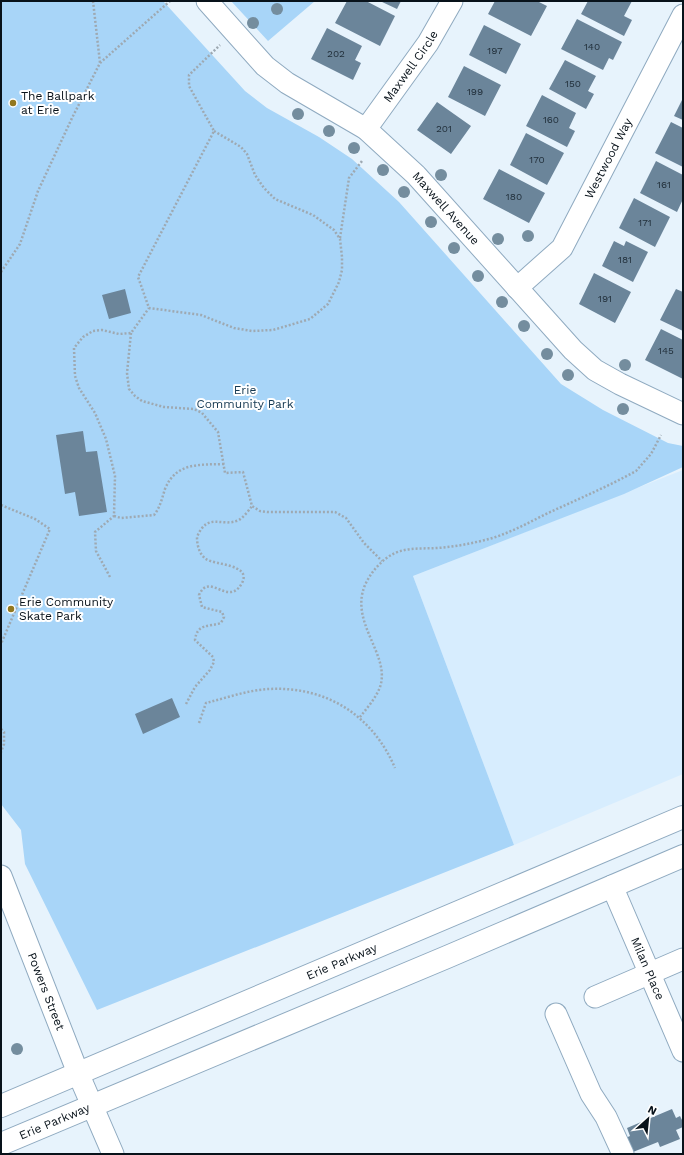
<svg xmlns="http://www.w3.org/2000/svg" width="684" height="1155" viewBox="0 0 684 1155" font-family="'Work Sans',sans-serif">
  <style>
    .built { fill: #d7edfe }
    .green { fill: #a8d5f8 }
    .building { fill: #6b859a }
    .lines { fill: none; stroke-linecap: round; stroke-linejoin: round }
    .minor-casing { stroke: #8faac0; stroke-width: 23 }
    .major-casing { stroke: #8faac0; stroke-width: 24 }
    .path { stroke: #9ea9b2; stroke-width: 2.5; stroke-dasharray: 2 2; stroke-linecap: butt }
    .minor { stroke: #fff; stroke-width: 21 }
    .major { stroke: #fff; stroke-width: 22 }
    .tree { fill: #748d9e }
    .poi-dot { fill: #92781f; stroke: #fff; stroke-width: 1.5 }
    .labels { text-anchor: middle; stroke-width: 4; stroke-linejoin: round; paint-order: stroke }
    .number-label { font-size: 10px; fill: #212f3a }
    .street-label { font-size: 12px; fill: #08121a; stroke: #fff }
    .poi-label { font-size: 12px; fill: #08121a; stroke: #fff; text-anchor: start }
    .park-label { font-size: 12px; fill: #153952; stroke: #fff }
  </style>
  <rect width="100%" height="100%" fill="#e7f3fc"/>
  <path class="built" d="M683 470V774L514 845 413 576Z"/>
  <path class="green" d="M1 1H163L245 91 267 108 319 137 352 159 399 202 561 384 603 410 668 443 683 446V467L624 494 413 576 514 845 97 1010 25 864 21 830 1 804Z
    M231 1H315L268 41Z"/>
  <path class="building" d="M347 1H366L395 16 380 46 335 23Z
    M380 1H401L397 9Z
    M495 1H537L547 6 531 36 488 14Z
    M588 1H632L624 16 632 20 624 36 581 14Z
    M577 19 622 42 613 60 609 58 603 70 561 49Z
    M484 25 521 44 506 74 469 55Z
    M327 28 362 46 355 60 361 63 353 80 311 59Z
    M565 60 596 76 588 91 594 94 586 109 549 89Z
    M464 66 501 85 485 116 448 97Z
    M542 95 576 113 569 128 575 131 567 147 526 126Z
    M683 98V120L674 116Z
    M437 102 471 126 451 154 417 130Z
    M671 122 683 128V167L655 153Z
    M526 133 564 153 547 185 510 165Z
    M656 161 683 175V199L677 212 640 193Z
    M499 169 545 193 529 223 483 199Z
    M634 198 670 217 655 247 619 228Z
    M614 241 624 246 626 241 648 252 633 282 602 266Z
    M594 273 631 292 615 323 579 304Z
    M125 289 131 313 109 319 102 295Z
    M676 289 683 292V331L660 320Z
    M661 329 683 340V379L645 360Z
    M83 431 86 452 97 451 107 512 79 516 75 492 65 494 56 435Z
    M172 698 180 717 143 734 135 714Z
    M672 1109 676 1118 680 1116 683 1122V1127L676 1130 680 1139 660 1147 658 1142 628 1154 608 1146 630 1136 627 1128Z"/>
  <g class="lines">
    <defs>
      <g id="minor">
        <path id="s1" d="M207 1 265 66 287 83 366 129 416 175 573 350 595 370 620 384 683 414"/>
        <path id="s2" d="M366 129 428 43 452 1"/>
        <path id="s3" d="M517 288 562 248 683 15"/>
        <path id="s4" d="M1 876 78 1073 113 1154"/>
        <path id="s5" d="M612 886 683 1051"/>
        <path d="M595 997 683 959"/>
        <path d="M556 1014 591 1094 606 1117 623 1154"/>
      </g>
      <g id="major">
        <path id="s6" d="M1 1106 683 817"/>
        <path id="s7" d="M1 1144 447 957 683 856"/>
      </g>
    </defs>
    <use href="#minor" class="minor-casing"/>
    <use href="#major" class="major-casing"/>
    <path class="path" d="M93 1 100 63
      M214 131 241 147 247 154 255 175 264 188 275 199 313 215 334 230 340 239 342 257V270L339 282 328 304 310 319 273 330 252 331 234 328 201 315 149 308 138 277 214 131 189 86V75L220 45
      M340 238 349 178 362 161
      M1 272 20 244 38 191 72 118 100 63 170 1
      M131 333 127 373 129 389 135 396 142 401 164 407 194 409 202 413 218 432 225 473 243 472 252 506 260 511 267 512H335L346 518 364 543 382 561
      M1 505 35 519 50 529 1 644
      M114 516 121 518 154 515C160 508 162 498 165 489 176 462 199 465 224 464
      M110 577 96 551 95 532 114 516 115 476 106 439 95 413 79 388 75 376 74 348 83 337 93 331 102 330 119 334 131 333 149 308
      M186 704 195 687 210 670 214 662 213 657 195 640C197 623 209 627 221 623L224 617 222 612 202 607 199 595C210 571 228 608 242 583 252 564 214 565 206 559 199 554 197 545 197 537 208 511 222 528 239 520 244 517 249 510 252 506
      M360 717C367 708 376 698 380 687 391 655 349 623 365 585 371 572 382 559 395 553 409 547 423 549 437 548 453 547 469 544 485 540 506 535 526 524 546 514 576 500 607 487 636 471L651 454 661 435
      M199 723 206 703C226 698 248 690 269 689 327 686 373 716 395 768
      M1 729 4 732V744L1 752"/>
    <use href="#minor" class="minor"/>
    <use href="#major" class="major"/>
  </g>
  <g class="tree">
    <circle cx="277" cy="9" r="6"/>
    <circle cx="253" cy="23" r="6"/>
    <circle cx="298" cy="114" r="6"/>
    <circle cx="329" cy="131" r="6"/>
    <circle cx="354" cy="148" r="6"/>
    <circle cx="383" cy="170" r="6"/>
    <circle cx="441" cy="175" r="6"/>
    <circle cx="404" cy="192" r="6"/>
    <circle cx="431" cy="222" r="6"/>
    <circle cx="528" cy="236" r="6"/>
    <circle cx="498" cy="239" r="6"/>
    <circle cx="454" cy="248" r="6"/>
    <circle cx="478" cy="276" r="6"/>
    <circle cx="502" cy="302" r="6"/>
    <circle cx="524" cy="326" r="6"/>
    <circle cx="547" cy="354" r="6"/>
    <circle cx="625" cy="365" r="6"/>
    <circle cx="568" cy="375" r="6"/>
    <circle cx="623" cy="409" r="6"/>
    <circle cx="17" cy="1049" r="6"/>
  </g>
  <g class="poi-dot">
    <circle cx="13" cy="103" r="4"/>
    <circle cx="11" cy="609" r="4"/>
  </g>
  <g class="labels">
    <g class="number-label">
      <text x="592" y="50">140</text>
      <text x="495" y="54">197</text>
      <text x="336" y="57">202</text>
      <text x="573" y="87">150</text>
      <text x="475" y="95">199</text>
      <text x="551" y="123">160</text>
      <text x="444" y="132">201</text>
      <text x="537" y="163">170</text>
      <text x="664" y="188">161</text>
      <text x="514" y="200">180</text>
      <text x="645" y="226">171</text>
      <text x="625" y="263">181</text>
      <text x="605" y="302">191</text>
      <text x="666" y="354">145</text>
    </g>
    <g class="street-label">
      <text dy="4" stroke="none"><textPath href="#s2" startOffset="77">Maxwell Circle</textPath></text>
      <text dy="4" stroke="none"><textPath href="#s3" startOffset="161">Westwood Way</textPath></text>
      <text dy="4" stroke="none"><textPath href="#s1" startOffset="319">Maxwell Avenue</textPath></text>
      <text dy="4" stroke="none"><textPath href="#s6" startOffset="370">Erie Parkway</textPath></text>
      <text dy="4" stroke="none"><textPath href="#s5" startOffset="90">Milan Place</textPath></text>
      <text dy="4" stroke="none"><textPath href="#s4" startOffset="124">Powers Street</textPath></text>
      <text dy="4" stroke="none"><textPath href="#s7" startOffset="58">Erie Parkway</textPath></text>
    </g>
    <g class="poi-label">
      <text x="21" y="100">The Ballpark<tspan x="21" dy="14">at Erie</tspan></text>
      <text x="19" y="606">Erie Community<tspan x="19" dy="14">Skate Park</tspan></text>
    </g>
    <g class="park-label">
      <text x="245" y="394">Erie<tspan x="245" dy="14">Community Park</tspan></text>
    </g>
  </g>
  <rect width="684" height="1155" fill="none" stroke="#08121a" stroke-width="4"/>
  <g transform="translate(648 1119) rotate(27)" stroke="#ffffff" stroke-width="3" paint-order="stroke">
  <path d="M0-3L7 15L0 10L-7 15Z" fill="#08121a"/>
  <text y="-6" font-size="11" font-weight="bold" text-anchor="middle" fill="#08121a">N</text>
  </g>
</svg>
